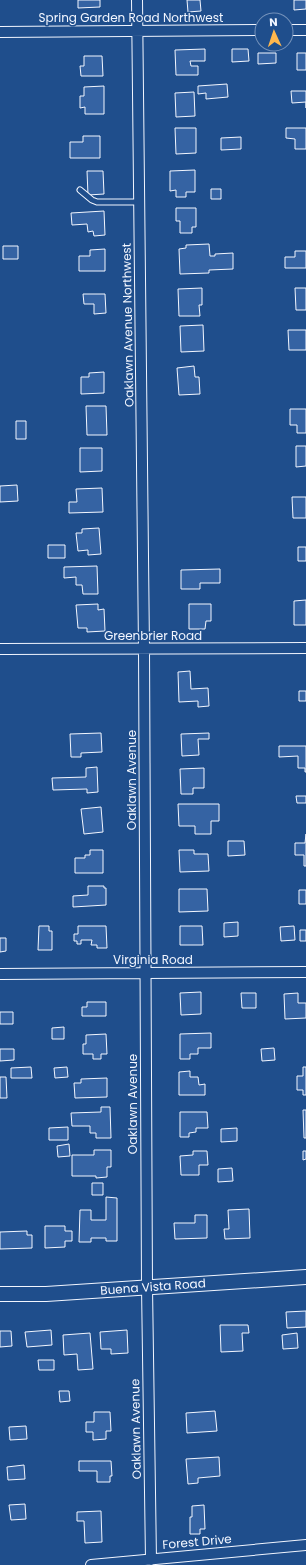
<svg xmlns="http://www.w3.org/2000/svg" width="306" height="1565" viewBox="0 0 306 1565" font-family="Poppins,sans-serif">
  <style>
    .building { fill: #3563a3; stroke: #f2f6ff }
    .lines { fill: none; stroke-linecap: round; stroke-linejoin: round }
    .lane-casing { stroke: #f2f6ff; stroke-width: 7 }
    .street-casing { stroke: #f2f6ff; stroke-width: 12 }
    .secondary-casing { stroke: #f2f6ff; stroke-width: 16 }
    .lane { stroke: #1f4e8c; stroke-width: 5 }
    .street { stroke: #1f4e8c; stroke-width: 10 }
    .secondary { stroke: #1f4e8c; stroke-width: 14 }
    .labels { text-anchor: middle; stroke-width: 3; stroke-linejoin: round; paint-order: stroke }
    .street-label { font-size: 12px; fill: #f2f6ff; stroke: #1f4e8c }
  </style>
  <rect width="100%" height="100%" fill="#1f4e8c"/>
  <path class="building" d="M78 0H100V7L78 8Z
    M187 0H200L201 11 188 12Z
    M294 0H306V9L294 10Z
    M205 49V61H190L191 66H198V75H176L175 50Z
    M232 49H248L249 61 232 62Z
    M258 53H276V63L258 64Z
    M297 53H306V70H297Z
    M84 56H102L103 76H81L80 66H84Z
    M227 84 228 97 206 99V93L198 94V86Z
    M104 86V114H85V107L80 108V96H84V87Z
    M291 91H306V108V102L292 103Z
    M194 92 195 116 176 117 175 93Z
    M175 128H196V153L176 154Z
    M286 128H306V149H295V139L286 138Z
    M83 136H100V158H70V142H83Z
    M241 137V149L221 150V138Z
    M195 170V192H186V197H176V190L170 191V171Z
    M87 171H103L104 194 88 195Z
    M211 189H221V199H211Z
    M176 208H196V227H192V233H180V221H176Z
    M104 211 105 235 94 236 93 231 88 232 87 224 72 225 71 213Z
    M209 244 210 256H215V254L233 253V269L209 270V273L180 274 179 249 186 248V245Z
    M3 246H18V259H3Z
    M105 249V271H79V256H90V250Z
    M295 251H306V268H285V257H295Z
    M202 288V305H199L200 316H179L178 289Z
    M295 288H306V310H296Z
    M83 294H105L106 313 94 314V304H84Z
    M203 325 204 351 181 352 180 326Z
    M288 330H306V350H289Z
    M194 366 195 377H199L200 394 179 395 177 368Z
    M104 372V393L81 394V377H89V373Z
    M86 406H106L107 435H87Z
    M290 409H306V433H297V425H290Z
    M16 421H26V439H16Z
    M296 446H306V466L296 467Z
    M80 448H102V471L80 472Z
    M17 485 18 501 0 502V486Z
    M102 488 103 512 69 513V502H77L76 489Z
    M292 497H306V518H293Z
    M99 528 101 554 88 555V550L78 551 76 533H82V529Z
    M48 545H65V558H48Z
    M298 547H306V561H298Z
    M97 566 98 594H83L82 585H76V577L64 578V567Z
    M220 569V583H200V589H181V570Z
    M306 600V625H294V601Z
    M98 604V610L104 609 105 631 87 632V628H78L76 605Z
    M189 604H211V621H206L205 629H189Z
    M190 671 191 689 208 688 209 706 198 707V701L179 702 178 672Z
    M299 691H306V701H299Z
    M101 733 102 752 81 753V757H71L70 734Z
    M209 733V739H198L199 755 182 756 181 734Z
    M279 746H306V772H305V768H298V756L279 757Z
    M97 767 98 792 87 793V789L53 790 52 778 86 777V768Z
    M204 768V788H193V794H181L180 769Z
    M296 796H306V803H297Z
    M178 804H219V821H211V834H195V826H179Z
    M101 807 103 832 84 834 81 809Z
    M306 834V866H304V855H295V843H305Z
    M228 841H244L245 855 228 856Z
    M90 850H103V873H75V858H85V855H90Z
    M179 850H194V854H208L209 871 180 872Z
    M88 886H104V888H106V905L73 907V896L88 895Z
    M179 889H207L208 911 179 912Z
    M299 890H306V904H299Z
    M238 922V936L224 937V923Z
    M39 926H49V931H52V950H38Z
    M78 926H106L107 948H97V945H91L92 940H81V944H77V941H74V934H78Z
    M180 926H202L203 945H180Z
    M294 926 295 940 281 941 280 927Z
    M300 930H306V941H300Z
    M0 938H6V951L0 952Z
    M201 992V1014L181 1015 180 993Z
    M241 993H256V1008H242Z
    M298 993V1003H306V1018L285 1019 284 994Z
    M87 1002H106V1016H82V1007H87Z
    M0 1012H13V1024H0Z
    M64 1027V1039H52V1028Z
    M211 1033V1048H198V1054H190V1059H180V1034Z
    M106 1034 107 1054H101V1059H93V1054H83V1044H86V1035Z
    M274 1048 275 1060 262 1061 261 1049Z
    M0 1049H14V1060L0 1061Z
    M31 1067 32 1078H11V1068Z
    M67 1067 68 1077 55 1078 54 1068Z
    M303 1067H306V1095H303V1090H297V1076H303Z
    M190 1071V1077H198L199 1085 205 1084V1095H179V1072Z
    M0 1077H6L7 1098H0Z
    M107 1078V1097L75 1098 74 1083H81V1079Z
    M101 1107H110L111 1138H96V1133H90V1126H72L71 1113 101 1112Z
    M303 1110H306V1138H304Z
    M180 1112H207L208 1128H196V1132L189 1133V1137H180Z
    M68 1127V1140H49V1128Z
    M237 1128V1141L221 1142V1129Z
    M69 1144 70 1156 58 1157 57 1146Z
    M94 1150H111V1167H107V1177L96 1178V1176H72V1155H94Z
    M193 1151H207L208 1165H199V1175H181L180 1156 193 1155Z
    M303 1151H306V1159L303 1160Z
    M232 1168 233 1181 218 1182V1169Z
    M92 1183H103V1195H92Z
    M106 1197 117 1198V1241H106V1238H91V1242H79L80 1210H91V1220H106Z
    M249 1209 250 1238 225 1239 224 1229H229L228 1210Z
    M195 1215H207V1238L175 1239 174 1223H195Z
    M45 1226H65V1231H72V1241H65V1247L45 1248Z
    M27 1231V1235H32V1248L0 1249V1232Z
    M306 1311V1327L287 1328 286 1312Z
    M220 1325H248L249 1333H242L243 1351 221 1352Z
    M51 1330 52 1345 27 1347 25 1332Z
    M127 1330 128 1353 111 1354V1349H101L100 1332Z
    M0 1331H11L12 1346 0 1347Z
    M90 1333 93 1369 78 1370 77 1354 64 1355 63 1335Z
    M297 1333 298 1348 283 1349 282 1335Z
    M38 1360H54V1370H39Z
    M59 1391H69L70 1401 60 1402Z
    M215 1411 217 1431 187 1433 186 1413Z
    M94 1412H110L111 1431H106V1439L93 1440V1432H86V1422H94Z
    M26 1426 27 1439 10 1440 9 1427Z
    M219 1457 220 1476 198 1478V1483L188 1484 186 1459Z
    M79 1461H111L112 1476H110V1482H97V1471H79Z
    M24 1465 25 1479 8 1480 7 1467Z
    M25 1504 26 1519 11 1520 9 1505Z
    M204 1505 205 1529H200V1534H190V1517H192V1506Z
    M101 1511 102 1542 85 1543 84 1521H77V1512Z"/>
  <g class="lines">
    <defs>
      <path id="lane" d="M80 190 92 200 97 202H139"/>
      <path id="street" d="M137 0 144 649 147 1287 151 1560
        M286 30H306
        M0 32 262 30
        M0 649 306 648
        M0 974 306 972
        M91 1565 306 1545"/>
      <path id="secondary" d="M0 1294H46L306 1277"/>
    </defs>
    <use href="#lane" class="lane-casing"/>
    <use href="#street" class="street-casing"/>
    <use href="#secondary" class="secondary-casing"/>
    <use href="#lane" class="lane"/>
    <use href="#street" class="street"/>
    <use href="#secondary" class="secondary"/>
  </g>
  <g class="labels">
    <g class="street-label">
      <text x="131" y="22">Spring Garden Road Northwest</text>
      <text transform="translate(128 325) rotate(-91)" y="4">Oaklawn Avenue Northwest</text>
      <text x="153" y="640">Greenbrier Road</text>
      <text transform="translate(132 780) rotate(-90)" y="4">Oaklawn Avenue</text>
      <text x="153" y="964">Virginia Road</text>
      <text transform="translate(133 1104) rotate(-90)" y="4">Oaklawn Avenue</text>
      <text transform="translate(153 1287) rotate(-4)" y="4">Buena Vista Road</text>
      <text transform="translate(136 1429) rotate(-91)" y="4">Oaklawn Avenue</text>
      <text transform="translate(197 1542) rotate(-5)" y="4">Forest Drive</text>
    </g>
  </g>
  <g transform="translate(274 32) rotate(357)"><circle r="19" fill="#1f4e8c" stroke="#7391ba"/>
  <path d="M0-3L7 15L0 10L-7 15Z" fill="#ffb74d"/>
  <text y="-6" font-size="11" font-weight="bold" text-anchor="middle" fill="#f2f6ff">N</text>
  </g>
</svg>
